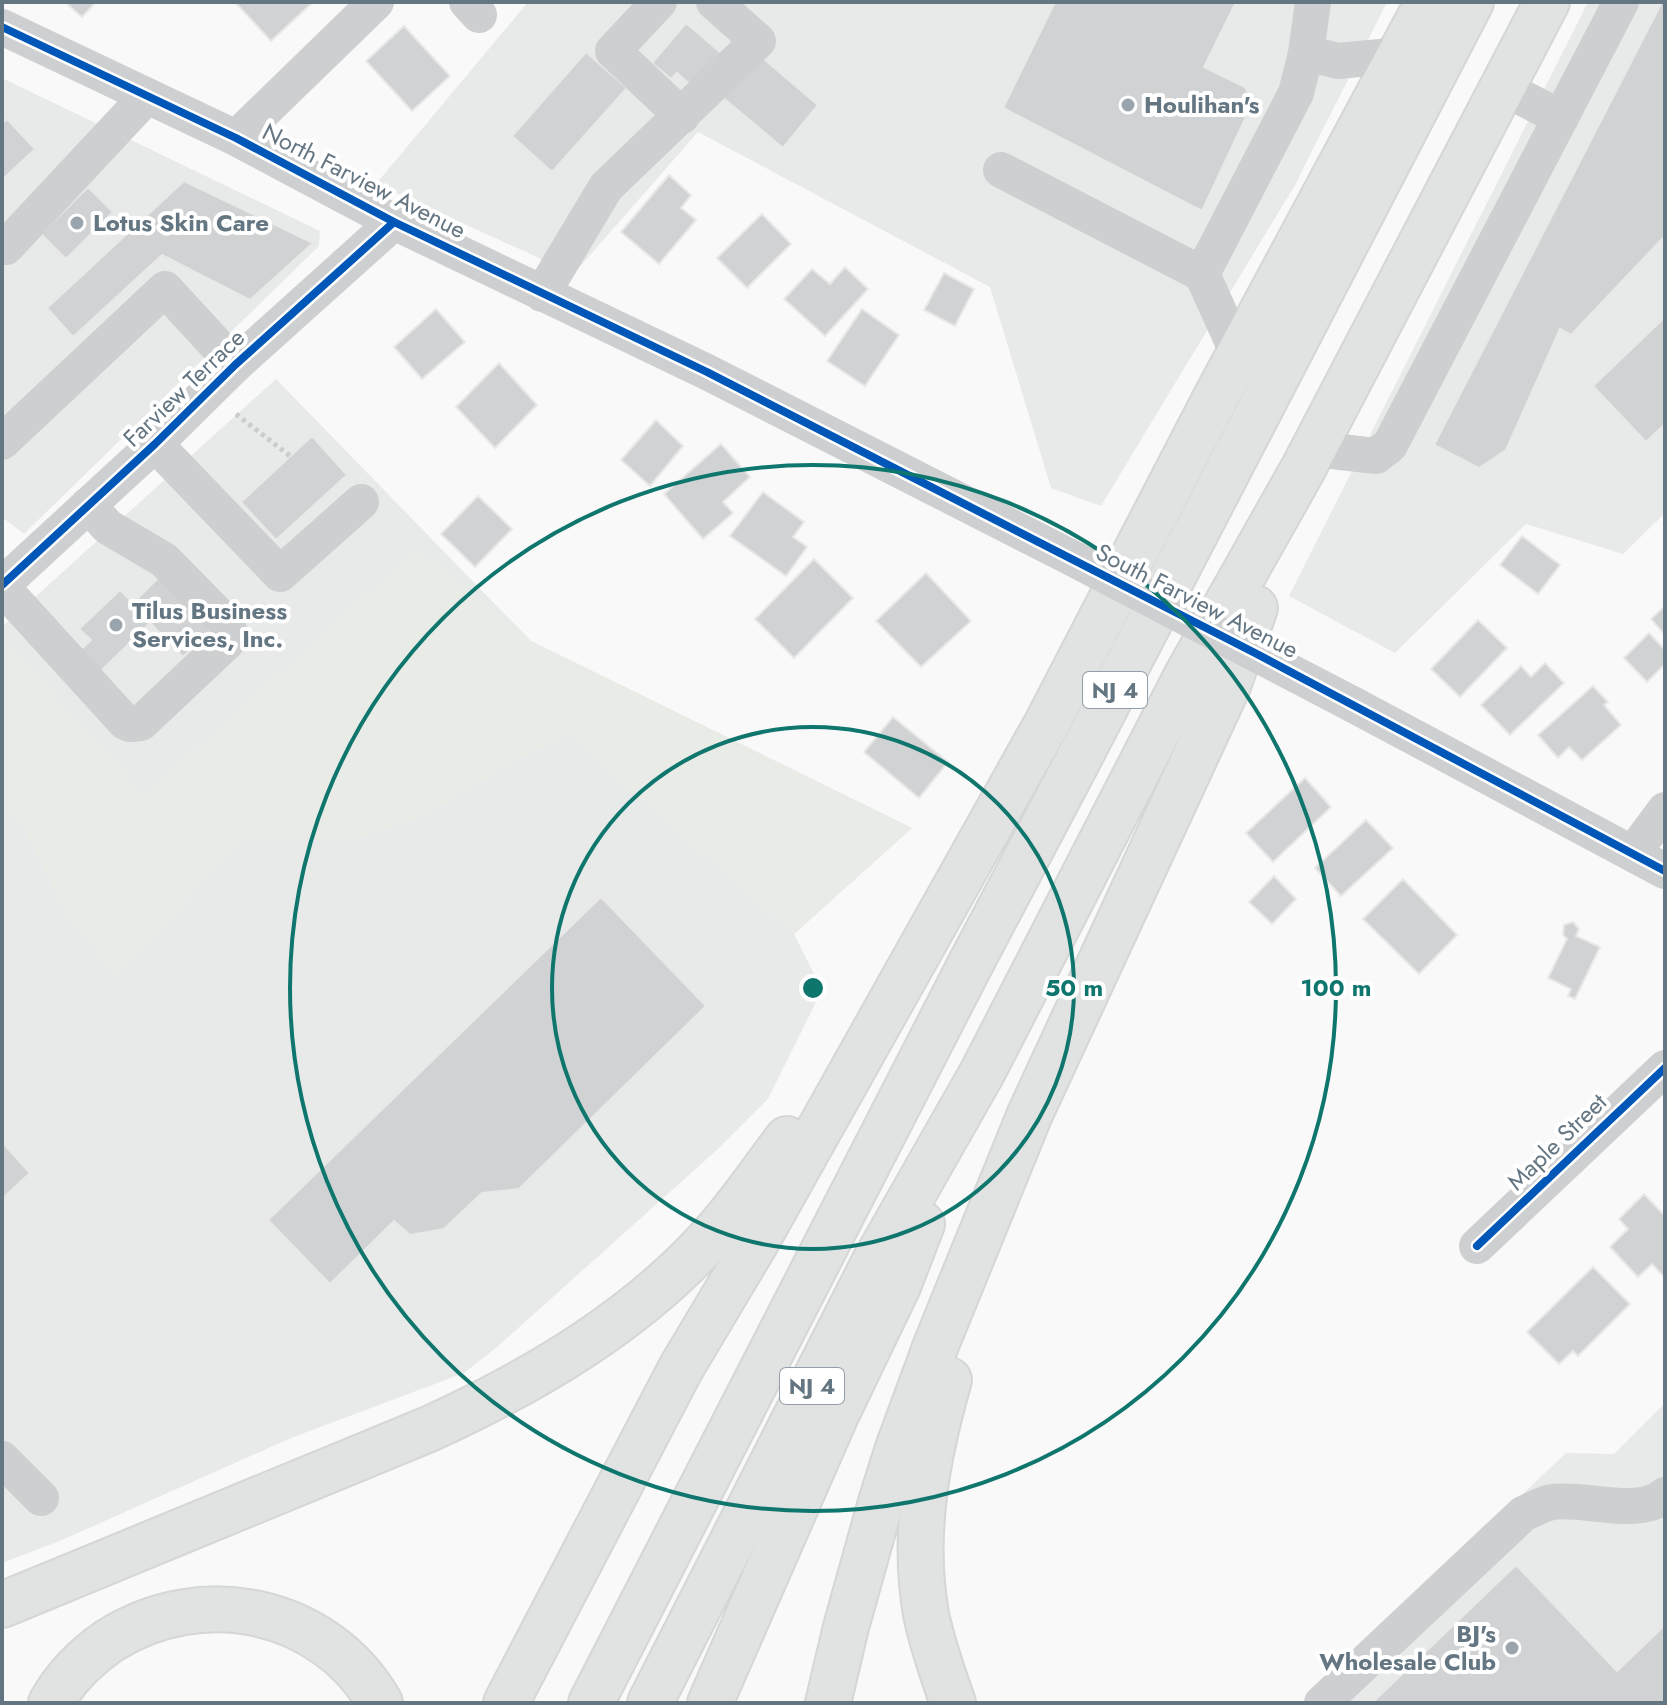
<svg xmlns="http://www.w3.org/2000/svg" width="1667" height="1705" viewBox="0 0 1667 1705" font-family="Jost,sans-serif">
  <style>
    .built { fill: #e8e9e9 }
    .green { fill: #e8ebe6 }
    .building { fill: #d0d2d3; stroke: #e8e8e8; stroke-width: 2 }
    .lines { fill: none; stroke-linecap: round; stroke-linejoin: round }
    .highway-casing { stroke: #d5d6d6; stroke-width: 48 }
    .path { stroke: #cbcccd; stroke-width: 5; stroke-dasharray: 4 4; stroke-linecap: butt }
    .minor { stroke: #cecfd0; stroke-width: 36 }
    .highway { stroke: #e1e2e2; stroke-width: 44 }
    .minor-bridge { stroke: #cecfd0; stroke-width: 36 }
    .cycleway-casing { stroke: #fff; stroke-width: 13 }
    .cycleway { stroke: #0057b8; stroke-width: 8 }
    .ring { fill: none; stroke: #0f766e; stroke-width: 4 }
    .poi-dot { fill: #99a4ac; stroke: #fff; stroke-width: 3 }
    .labels { text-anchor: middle; stroke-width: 8; stroke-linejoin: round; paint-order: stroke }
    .shield { fill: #fff; stroke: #939fa8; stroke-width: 2 }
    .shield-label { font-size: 22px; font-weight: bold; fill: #657683 }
    .poi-label { font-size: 24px; font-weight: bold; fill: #657683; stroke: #fff; text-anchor: start }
    .street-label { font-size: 24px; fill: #657683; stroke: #fff }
    .centre { fill: #0f766e; stroke: #fff; stroke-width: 4 }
    .ring-label { font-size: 24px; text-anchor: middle; font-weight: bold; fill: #0f766e; stroke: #fff; stroke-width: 8; stroke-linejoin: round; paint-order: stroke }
  </style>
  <rect width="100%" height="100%" fill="#f9f9f9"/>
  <path class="built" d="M528 2H1387L1295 185 1101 506 1051 488 990 287 698 132 571 277 535 256 376 184Z
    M1588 2H1665V513L1623 554 1526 524 1395 653 1289 596Z
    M2 78 320 231 319 246 24 534 2 517Z
    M276 379 531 641 912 828 794 934 822 990 768 1099 718 1149 497 1347 464 1373 291 1438 62 1540 2 1563V627Z
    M1665 1403V1703H1302L1566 1453 1614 1454Z"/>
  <path class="green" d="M417 549 531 641 912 828 794 934 569 736 524 755 425 816 345 841 243 838 116 977 62 907 25 830 2 796V638L145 796Z"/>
  <path class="building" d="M65 2H96L82 17Z
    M235 2H313L271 41Z
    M1055 2H1236L1204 67 1245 87 1253 102 1202 211 1003 108Z
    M1662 2H1665V242L1662 239 1571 335 1560 329 1506 450 1479 468 1434 445Z
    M686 23 727 58 698 92 677 73 671 79 652 63Z
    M404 26 450 76 412 111 366 61Z
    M586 52 627 88 552 172 512 136Z
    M758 54 818 105 783 148 722 97Z
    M7 119 35 149 2 180V124Z
    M669 175 691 195 681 208 696 220 659 264 621 232Z
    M184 181 313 243 250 300 162 255 73 337 47 308Z
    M88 187 113 212 66 259 41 234Z
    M762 214 791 244 747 288 717 258Z
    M845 267 868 289 825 336 784 299 812 269 830 284Z
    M944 273 974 289 955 326 924 310Z
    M436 309 465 342 422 379 394 347Z
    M862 309 899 335 865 386 827 361Z
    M1665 317V424L1646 442 1593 386Z
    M499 363 537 405 495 448 456 407Z
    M656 420 683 446 650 486 621 460Z
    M312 436 347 475 276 540 241 502Z
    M721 444 750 477 723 502 733 513 703 539 664 494Z
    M763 492 804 522 793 537 807 547 786 576 730 536Z
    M478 496 512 529 475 567 441 534Z
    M1522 536 1560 565 1538 594 1500 565Z
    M814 559 853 598 794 658 755 619Z
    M926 573 971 621 921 667 876 621Z
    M162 574 214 627 183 657 150 623 98 674 77 653 91 640 79 629 120 590 133 603Z
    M1665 606V635L1651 619Z
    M1478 620 1507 648 1460 697 1431 669Z
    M1649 633 1665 650V664L1647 682 1624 658Z
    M1545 663 1564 683 1510 735 1481 705 1521 666 1531 677Z
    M1593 686 1608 702 1604 705 1621 725 1582 760 1569 747 1558 758 1538 735Z
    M893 717 948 762 919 798 864 752Z
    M1305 778 1331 807 1273 862 1246 833Z
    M1366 820 1393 848 1341 896 1315 868Z
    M1274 876 1296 899 1272 924 1249 902Z
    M1403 879 1457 935 1419 974 1363 919Z
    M601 897 706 1006 519 1189 482 1193 444 1229 410 1235 394 1221 330 1284 268 1220Z
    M1573 922 1579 929 1576 936 1600 947 1575 999 1568 996 1571 989 1548 978 1567 939 1563 935 1564 925Z
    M2 1142 30 1173 2 1199Z
    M1644 1194 1665 1216V1278L1652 1264 1638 1277 1610 1247 1628 1229 1619 1219Z
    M1593 1267 1630 1304 1578 1356 1573 1351 1559 1364 1527 1332Z
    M1516 1565 1617 1671 1665 1625V1703H1372Z"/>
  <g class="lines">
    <defs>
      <path id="highway" d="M949 1380C927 1456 912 1535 926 1614 932 1644 943 1675 953 1703
        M2 1605 429 1429C536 1380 642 1318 720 1227 744 1199 765 1168 787 1139
        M51 1703C65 1678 86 1657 109 1641 201 1582 325 1607 380 1703
        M506 1703 681 1368 755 1244 1046 725 1216 397 1428 2
        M591 1703 971 963 1076 764 1471 2
        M650 1703 875 1261 982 1073 1187 675 1303 469 1547 2
        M710 1703 836 1415 898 1286 922 1224
        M828 1703 846 1627 881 1502 898 1448 936 1345 1030 1114 1228 686 1255 608"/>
    </defs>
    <use href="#highway" class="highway-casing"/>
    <path class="path" d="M236 414 290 456"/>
    <path class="minor" d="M467 2 479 15
      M659 2 613 51 682 116
      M2 27 236 138 394 222 707 372 1074 559
      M1306 53 1313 2
      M1502 87 1561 118
      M236 138 376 2
      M1001 170 1202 274
      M6 247 147 96
      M542 294 606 187 758 41 714 2
      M1239 356 1202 274 1296 93 1306 53 1338 61 1401 55
      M2 442 165 289 235 365
      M155 444 280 574 361 502
      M1314 449 1376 456 1390 445 1621 2
      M2 585 155 444 235 365 394 222
      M2 587 125 722 130 724 141 723 227 642C230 634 230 630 226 623L164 560 108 527 88 505
      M1352 704 1665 871
      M1633 853 1665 810
      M1477 1246 1665 1068
      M2 1459 41 1498
      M1322 1703 1523 1514C1532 1510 1542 1504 1552 1502 1585 1497 1639 1518 1665 1495"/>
    <use href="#highway" class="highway"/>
    <path class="minor-bridge" d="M1074 559 1352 704"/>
    <defs>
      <path id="cycleway" d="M2 27 236 138 394 222 707 372 1255 653 1665 871
        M2 585 155 444 235 365 394 222
        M1477 1246 1665 1068"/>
    </defs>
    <use href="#cycleway" class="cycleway-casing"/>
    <use href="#cycleway" class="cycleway"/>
  </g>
  <g class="ring">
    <circle cx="813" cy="988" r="261"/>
    <circle cx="813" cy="988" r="523"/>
  </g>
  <g class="poi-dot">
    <circle cx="1128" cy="105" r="8"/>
    <circle cx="77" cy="223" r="8"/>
    <circle cx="116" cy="625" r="8"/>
    <circle cx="1512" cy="1648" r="8"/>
  </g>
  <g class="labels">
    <g class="shield">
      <rect x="1083" y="672" width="64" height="36" rx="6"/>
      <rect x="780" y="1368" width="64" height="36" rx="6"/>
    </g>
    <g class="shield-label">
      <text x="1115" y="698">NJ 4</text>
      <text x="812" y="1394">NJ 4</text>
    </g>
    <g class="poi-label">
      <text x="1144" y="113">Houlihan's</text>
      <text x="93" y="231">Lotus Skin Care</text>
      <text x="132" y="619">Tilus Business<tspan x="132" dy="28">Services, Inc.</tspan></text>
      <text x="1496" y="1642" text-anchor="end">BJ's<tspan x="1496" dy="28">Wholesale Club</tspan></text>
    </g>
    <g class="street-label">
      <text transform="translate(364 181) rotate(27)" y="8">North Farview Avenue</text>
      <text transform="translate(184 388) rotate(-44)" y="8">Farview Terrace</text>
      <text transform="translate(1197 601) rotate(27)" y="8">South Farview Avenue</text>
      <text transform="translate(1557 1142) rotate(-44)" y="8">Maple Street</text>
    </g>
  </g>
  <circle cx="813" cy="988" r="12" class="centre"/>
  <g class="ring-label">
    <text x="1074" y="996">50 m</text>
    <text x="1336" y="996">100 m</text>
  </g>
  <rect width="1667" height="1705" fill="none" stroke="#657683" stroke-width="8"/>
</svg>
